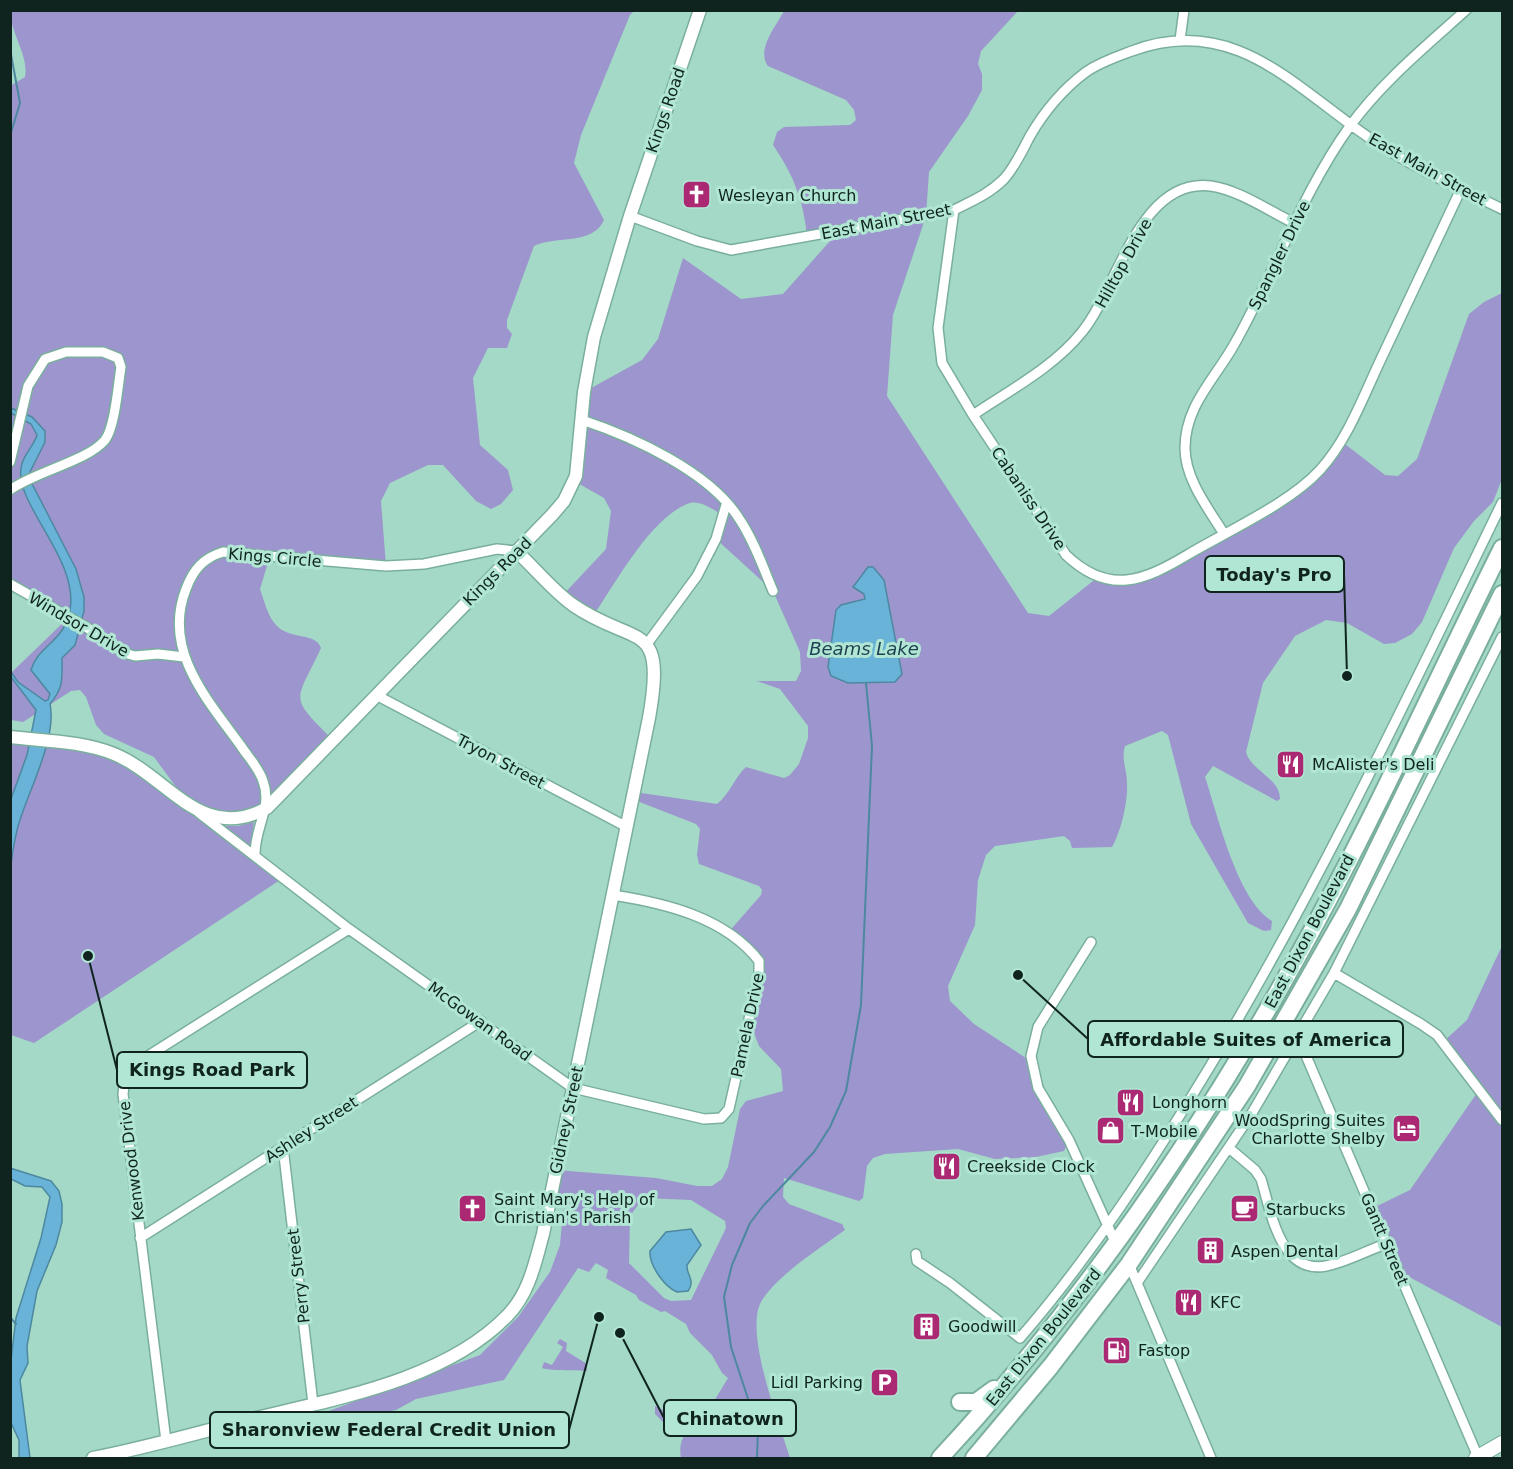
<svg xmlns="http://www.w3.org/2000/svg" width="1513" height="1469" viewBox="0 0 1513 1469" font-family="'DejaVu Sans',sans-serif">
  <style>
    .green { fill: #9d95cd; fill-rule: evenodd }
    .water { fill: #68b3d7; stroke: #4d88a0; stroke-width: 1.5 }
    .lines { fill: none; stroke-linecap: round; stroke-linejoin: round }
    .stream { stroke: #4d88a0; stroke-width: 2 }
    .minor-casing { stroke: #7aaf9d; stroke-width: 12 }
    .tertiary-casing { stroke: #7aaf9d; stroke-width: 15 }
    .secondary-casing { stroke: #7aaf9d; stroke-width: 16 }
    .trunk-casing { stroke: #7aaf9d; stroke-width: 20 }
    .minor { stroke: #fff; stroke-width: 9 }
    .tertiary { stroke: #fff; stroke-width: 12 }
    .secondary { stroke: #fff; stroke-width: 14 }
    .trunk { stroke: #fff; stroke-width: 16 }
    .labels { text-anchor: middle; stroke-width: 6; stroke-linejoin: round; paint-order: stroke }
    .street-label { font-size: 16px; fill: #0f241e; stroke: #b0e6d3 }
    .poi-label { font-size: 16px; fill: #0f241e; stroke: #b0e6d3; text-anchor: start }
    .water-label { font-size: 18px; font-style: italic; fill: #1d3f4f; stroke: #b0e6d3 }
    .leader { fill: none; stroke: #0f241e; stroke-width: 2 }
    .callout-dot { fill: #0f241e; stroke: #b0e6d3; stroke-width: 2 }
    .callout { fill: #b0e6d3; stroke: #0f241e; stroke-width: 2 }
    .callout-label { font-size: 18px; text-anchor: middle; font-weight: bold; fill: #0f241e }
  </style>
  <rect width="100%" height="100%" fill="#a3d9c6"/>
  <path class="green" d="M10 11H634L630 15 581 135 574 163 604 220C592 246 557 235 534 246L507 320V328L512 334 507 348H488L473 378 480 445 508 470 513 490 501 504 491 509 476 501 443 465H428L390 483 381 501 386 566 270 556 260 589C264 600 268 617 276 625 289 640 316 632 321 648 295 704 288 695 333 740L259 812 205 813 283 878 34 1043 11 1035V737L103 750 190 806 154 757 104 734 96 725 86 697 80 690 71 691 23 722 11 720V673L70 616 11 584 10 86 25 77C29 55 11 35 10 11Z
    M784 11H1018L981 51 978 64 982 74V90L968 116 929 172 926 216 893 315 887 396 1028 613 1049 616 1098 577 1143 578 1293 493 1341 441 1385 475 1398 476 1417 459 1469 314 1484 302 1502 293V479L1493 502 1474 521 1454 548 1422 622 1412 634 1395 643 1384 644 1347 623 1326 620 1295 636 1263 683 1246 752C1251 771 1280 778 1280 799L1277 801 1213 766 1205 777C1218 816 1237 900 1272 921L1271 930 1264 931 1248 923 1191 824 1168 735 1162 731 1125 746C1121 758 1127 771 1127 783 1128 802 1121 832 1112 847L1072 848 1070 841 1064 836 995 846 986 855 978 880 975 925 948 986 950 1001 974 1024 1032 1062 1069 1140 1064 1151 1036 1157 995 1159 958 1149 885 1154 873 1158 867 1166 863 1198 859 1201 784 1178 783 1197 789 1204 842 1224 845 1230C820 1248 776 1276 761 1302 744 1334 780 1424 790 1458H681C679 1447 681 1437 690 1428L696 1431 728 1378 722 1373 712 1355 690 1333 686 1324 665 1311 661 1312 639 1300 636 1295 606 1278 608 1270 596 1263 589 1272 578 1268 504 1380 416 1399 396 1410 331 1423 325 1420 329 1411 480 1355 518 1317 550 1272 560 1245 563 1211 572 1198 550 1197 556 1170 656 1178 697 1186H712L722 1179 728 1167 740 1109 746 1101 783 1091 781 1069 759 1046 749 1020 759 961 727 934 761 895 762 890 759 886 699 864 697 855 700 829 696 824 632 799 634 792 717 804C730 794 734 778 746 767L784 778 790 775 799 764 808 738V726L780 689 757 681H796L801 671 800 652 773 591 716 539 724 516C715 511 701 500 690 503 652 515 615 584 593 616L562 596 606 549 611 511 604 498 574 481 584 392 642 360 658 339 683 258 741 299 783 294 838 232 807 237C804 201 793 174 773 145L777 132 784 127 850 125 856 120 854 110 846 100 768 66C756 50 776 26 784 11ZM643 1198 691 1200 725 1221 726 1228 691 1300 671 1301 664 1298 629 1263 630 1216Z
    M254 822 250 848 220 826H238Z
    M1502 946V1327L1400 1272 1373 1208 1410 1190 1479 1090 1443 1042 1467 1020Z
    M560 1339 567 1343 566 1351 587 1364V1371C576 1370 549 1371 542 1368L544 1362 552 1365 563 1347 557 1343Z
    M655 1406 677 1417V1413H680L677 1424 672 1427 666 1425 655 1414Z"/>
  <path class="water" d="M11 408 32 417 45 431V442L28 476 76 569 84 597V611L75 645 62 658C62 679 64 687 50 704 57 737 30 788 20 820 15 834 13 850 11 865V799L27 755 36 710 11 677V672L18 682 45 701 48 700 50 694 31 670C38 645 64 643 70 610 79 559 15 505 21 468 22 456 34 446 37 435L31 424 11 413Z
    M868 567H873L884 580 902 674 895 682 848 683 831 676 828 667 836 610 841 605 865 599 864 594 853 587Z
    M10 1168 51 1181 59 1191 62 1204V1222L56 1245 37 1291 27 1346 28 1363 20 1380 30 1458H19V1440L11 1423V1360L16 1318 41 1238 50 1197 42 1187 25 1186 11 1179Z
    M691 1229 701 1245 687 1265C686 1275 696 1280 688 1291L677 1292C665 1287 649 1266 650 1251L666 1232Z"/>
  <g class="lines">
    <path class="stream" d="M10 49 20 103 10 136
      M10 1317 16 1324
      M757 1458 758 1429 731 1347 724 1297 732 1265 750 1223 763 1206 814 1152 830 1127 846 1091 861 1005 872 746 866 683"/>
    <defs>
      <path id="minor" d="M1180 40 1184 10
        M954 210 938 328 942 363 973 415 1066 555C1109 596 1144 581 1189 554 1228 531 1290 503 1320 470 1348 439 1363 397 1381 359 1408 302 1434 246 1461 189
        M630 216 697 241 731 250 954 210C972 201 989 194 1004 179 1015 167 1022 151 1030 136 1044 112 1063 89 1086 72 1100 62 1116 57 1132 51 1235 12 1297 90 1374 141 1414 168 1459 188 1502 209
        M973 415C1010 390 1054 367 1082 332 1118 288 1139 177 1211 186 1239 190 1269 211 1294 223
        M582 420C633 437 711 472 740 520 754 541 763 567 773 591
        M10 462 28 386 45 359 66 352H103L118 358 121 367C118 385 115 427 105 440 88 461 34 472 10 490
        M1224 534C1208 508 1185 479 1185 448 1185 405 1216 378 1235 343 1275 272 1302 193 1350 126 1382 82 1426 46 1466 10
        M10 584 86 627 124 653 135 656 158 654 184 657
        M647 644 697 576 716 539 726 505
        M376 695 627 827
        M199 813 349 929 573 1088 704 1119 721 1118 729 1109 759 974V961C725 917 664 903 613 895
        M255 856C254 827 273 808 263 781 259 768 248 757 241 746 207 699 162 650 186 589 193 570 203 558 223 552L386 566 424 564 497 549 516 551
        M1091 942 1038 1027 1031 1056 1038 1088 1069 1140 1116 1244
        M1334 973 1421 1024 1437 1035 1502 1120
        M1281 1028 1296 1038 1304 1051 1478 1457
        M283 1147 313 1404
        M1229 1148 1255 1170 1261 1179C1271 1211 1280 1275 1326 1266 1347 1262 1368 1250 1388 1243
        M140 1238 481 1021
        M916 1254 917 1261 950 1283 1020 1338C1092 1255 1152 1162 1209 1068 1319 886 1409 694 1502 503
        M1129 1264 1211 1458
        M1137 1283 1252 1113 1334 973 1502 637
        M166 1441 123 1094 125 1076 140 1061 349 929"/>
      <path id="tertiary" d="M10 737C44 741 82 741 114 754 168 776 201 844 267 808L552 515 564 501 576 476 584 392 594 337 630 216 700 10
        M93 1458C145 1448 197 1433 248 1420 333 1399 444 1381 507 1316 529 1294 535 1263 543 1234L649 718C667 617 635 648 573 605 552 590 535 568 516 551"/>
      <path id="secondary" d="M1476 1458 1502 1443"/>
      <path id="trunk" d="M960 1402H976L994 1389
        M940 1458C1078 1309 1195 1141 1294 963 1370 828 1433 686 1502 548
        M974 1458 1051 1366 1129 1264 1247 1086 1348 909 1502 594"/>
    </defs>
    <use href="#minor" class="minor-casing"/>
    <use href="#tertiary" class="tertiary-casing"/>
    <use href="#secondary" class="secondary-casing"/>
    <use href="#trunk" class="trunk-casing"/>
    <use href="#minor" class="minor"/>
    <use href="#tertiary" class="tertiary"/>
    <use href="#secondary" class="secondary"/>
    <use href="#trunk" class="trunk"/>
  </g>
  <defs>
    <symbol id="church-square" viewBox="-11 -11 22 22"><rect x="-9" y="-9" width="18" height="18" rx="4" fill="#ab2872" stroke="#b0e6d3"/><path d="M-1.2-6h2.4v3.5h3.3v2.4h-3.3V6h-2.4V-.1h-3.3v-2.4h3.3Z" fill="#fff"/></symbol>
    <symbol id="restaurant-square" viewBox="-11 -11 22 22"><rect x="-9" y="-9" width="18" height="18" rx="4" fill="#ab2872" stroke="#b0e6d3"/><path d="M-5-6h1v4h1v-4h1v4h1v-4h1v5L-1.5 .5V6h-2V.5L-5-1ZM5-6V6H3V1.5H1.5Q1.5-4 5-6Z" fill="#fff"/></symbol>
    <symbol id="hotel-square" viewBox="-11 -11 22 22"><rect x="-9" y="-9" width="18" height="18" rx="4" fill="#ab2872" stroke="#b0e6d3"/><path d="M-6-4.5h1.5V1H6V5H4.5V3h-9V5H-6ZM-4 0a1.8 1.8 0 1 1 3.6 0ZM.5 0V-2.5h3Q6-2.5 6 0Z" fill="#fff"/></symbol>
    <symbol id="shop-square" viewBox="-11 -11 22 22"><rect x="-9" y="-9" width="18" height="18" rx="4" fill="#ab2872" stroke="#b0e6d3"/><path d="M-5-2.5h2.3a2.7 3.5 0 0 1 5.4 0H5L5.5 6h-11ZM-1.5-2.5h3a1.5 2.3 0 0 0-3 0Z" fill="#fff"/></symbol>
    <symbol id="cafe-square" viewBox="-11 -11 22 22"><rect x="-9" y="-9" width="18" height="18" rx="4" fill="#ab2872" stroke="#b0e6d3"/><path d="M-5.5-4.5H6V0H3Q3 3.5 0 3.5H-2.5Q-5.5 3.5-5.5 0ZM3-3.2v2h1.7v-2ZM-6 4.5H4V6H-6Z" fill="#fff"/></symbol>
    <symbol id="building-square" viewBox="-11 -11 22 22"><rect x="-9" y="-9" width="18" height="18" rx="4" fill="#ab2872" stroke="#b0e6d3"/><path d="M-4-6H4V6H1V3H-1V6H-4ZM-2.5-4.3h1.7v1.8h-1.7ZM.8-4.3h1.7v1.8H.8ZM-2.5-1h1.7V.8h-1.7ZM.8-1h1.7V.8H.8Z" fill="#fff"/></symbol>
    <symbol id="fuel-square" viewBox="-11 -11 22 22"><rect x="-9" y="-9" width="18" height="18" rx="4" fill="#ab2872" stroke="#b0e6d3"/><path d="M-5.5-6h7V0h2V4h1.3V-2.5L3-4.5l.8-.8L6-3V5H2.5V1h-1V6h-7ZM-4.2-4.7v3.2H.2V-4.7Z" fill="#fff"/></symbol>
    <symbol id="parking-square" viewBox="-11 -11 22 22"><rect x="-9" y="-9" width="18" height="18" rx="4" fill="#ab2872" stroke="#b0e6d3"/><path d="M-3.5-5.5H1a3.5 3.5 0 0 1 0 7H-1V5.5H-3.5ZM-1-3.4V-.6H.8a1.4 1.4 0 0 0 0-2.8Z" fill="#fff"/></symbol>
  </defs>
  <g fill-rule="evenodd">
    <use href="#church-square" x="680" y="178" width="33" height="33"/>
    <use href="#restaurant-square" x="1274" y="748" width="33" height="33"/>
    <use href="#restaurant-square" x="1114" y="1086" width="33" height="33"/>
    <use href="#hotel-square" x="1390" y="1112" width="33" height="33"/>
    <use href="#shop-square" x="1094" y="1114" width="33" height="33"/>
    <use href="#restaurant-square" x="930" y="1150" width="33" height="33"/>
    <use href="#church-square" x="456" y="1192" width="33" height="33"/>
    <use href="#cafe-square" x="1228" y="1192" width="33" height="33"/>
    <use href="#building-square" x="1194" y="1234" width="33" height="33"/>
    <use href="#restaurant-square" x="1172" y="1286" width="33" height="33"/>
    <use href="#building-square" x="910" y="1310" width="33" height="33"/>
    <use href="#fuel-square" x="1100" y="1334" width="33" height="33"/>
    <use href="#parking-square" x="868" y="1366" width="33" height="33"/>
  </g>
  <g class="labels">
    <g class="street-label">
      <text transform="translate(665 110) rotate(-71)" y="6">Kings Road</text>
      <text transform="translate(1428 169) rotate(29)" y="6">East Main Street</text>
      <text transform="translate(886 221) rotate(-11)" y="6">East Main Street</text>
      <text transform="translate(1279 255) rotate(-64)" y="6">Spangler Drive</text>
      <text transform="translate(1123 263) rotate(-61)" y="6">Hilltop Drive</text>
      <text transform="translate(1029 498) rotate(56)" y="6">Cabaniss Drive</text>
      <text transform="translate(275 557) rotate(5)" y="6">Kings Circle</text>
      <text transform="translate(497 571) rotate(-45)" y="6">Kings Road</text>
      <text transform="translate(79 624) rotate(30)" y="6">Windsor Drive</text>
      <text transform="translate(501 761) rotate(28)" y="6">Tryon Street</text>
      <text transform="translate(1309 931) rotate(-62)" y="6">East Dixon Boulevard</text>
      <text transform="translate(480 1021) rotate(36)" y="6">McGowan Road</text>
      <text transform="translate(747 1025) rotate(-78)" y="6">Pamela Drive</text>
      <text transform="translate(566 1120) rotate(-78)" y="6">Gidney Street</text>
      <text transform="translate(311 1129) rotate(-33)" y="6">Ashley Street</text>
      <text transform="translate(131 1161) rotate(-97)" y="6">Kenwood Drive</text>
      <text transform="translate(1385 1239) rotate(67)" y="6">Gantt Street</text>
      <text transform="translate(298 1276) rotate(-97)" y="6">Perry Street</text>
      <text transform="translate(1043 1337) rotate(-51)" y="6">East Dixon Boulevard</text>
    </g>
    <g class="poi-label">
      <text x="718" y="201">Wesleyan Church</text>
      <text x="1312" y="770">McAlister's Deli</text>
      <text x="1152" y="1108">Longhorn</text>
      <text x="1385" y="1126" text-anchor="end">WoodSpring Suites<tspan x="1385" dy="18">Charlotte Shelby</tspan></text>
      <text x="1131" y="1137">T-Mobile</text>
      <text x="967" y="1172">Creekside Clock</text>
      <text x="494" y="1205">Saint Mary's Help of<tspan x="494" dy="18">Christian's Parish</tspan></text>
      <text x="1266" y="1215">Starbucks</text>
      <text x="1231" y="1257">Aspen Dental</text>
      <text x="1210" y="1308">KFC</text>
      <text x="948" y="1332">Goodwill</text>
      <text x="1138" y="1356">Fastop</text>
      <text x="863" y="1388" text-anchor="end">Lidl Parking</text>
    </g>
    <g class="water-label">
      <text x="864" y="655">Beams Lake</text>
    </g>
  </g>
  <path class="leader" d="M1347 676L1344 574M1018 975L1088 1039M88 956L117 1070M620 1333L664 1418M599 1317L569 1430"/>
  <g class="callout-dot">
    <circle cx="1347" cy="676" r="6"/>
    <circle cx="1018" cy="975" r="6"/>
    <circle cx="88" cy="956" r="6"/>
    <circle cx="620" cy="1333" r="6"/>
    <circle cx="599" cy="1317" r="6"/>
  </g>
  <g class="callout">
    <rect x="1205" y="556" width="139" height="36" rx="6"/>
    <rect x="1088" y="1021" width="315" height="36" rx="6"/>
    <rect x="117" y="1052" width="190" height="36" rx="6"/>
    <rect x="664" y="1400" width="132" height="36" rx="6"/>
    <rect x="210" y="1412" width="359" height="36" rx="6"/>
  </g>
  <g class="callout-label">
    <text x="1274" y="581">Today's Pro</text>
    <text x="1246" y="1046">Affordable Suites of America</text>
    <text x="212" y="1076">Kings Road Park</text>
    <text x="730" y="1425">Chinatown</text>
    <text x="389" y="1436">Sharonview Federal Credit Union</text>
  </g>
  <rect width="1513" height="1469" fill="none" stroke="#0f241e" stroke-width="24"/>
</svg>
